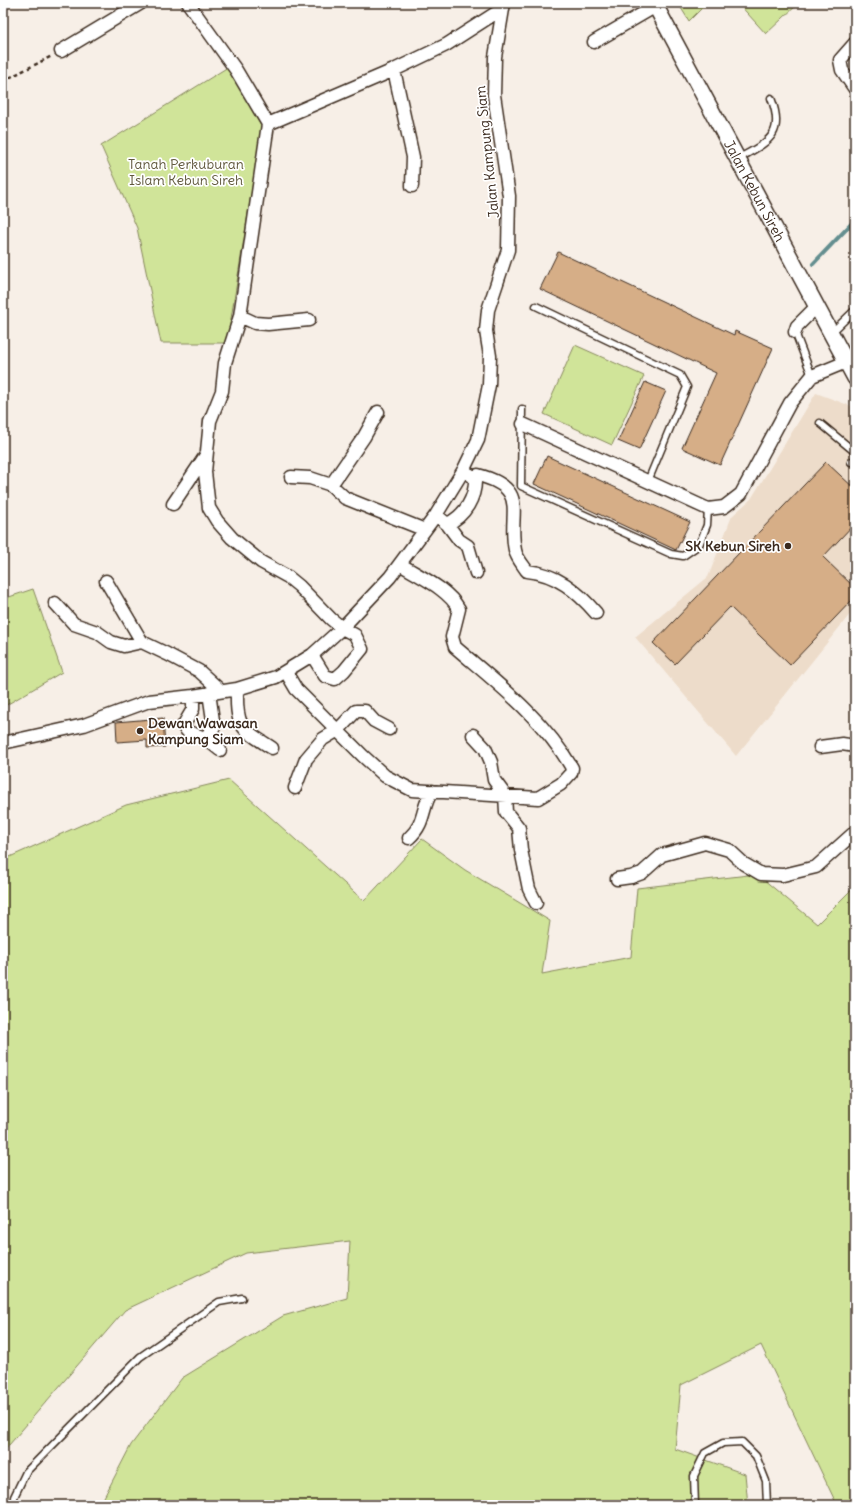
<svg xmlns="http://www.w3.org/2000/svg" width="858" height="1508" viewBox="0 0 858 1508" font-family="Delius,sans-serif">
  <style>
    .built { fill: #eddcca }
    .green { fill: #d0e499; stroke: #86875c }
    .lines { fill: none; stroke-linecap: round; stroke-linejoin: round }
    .stream { stroke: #648e8f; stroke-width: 4 }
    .building { fill: #d6ae87; stroke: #3b2a1e }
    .service-casing { stroke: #3b2a1e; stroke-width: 9 }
    .minor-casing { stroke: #3b2a1e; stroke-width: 15 }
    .tertiary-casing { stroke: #3b2a1e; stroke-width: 18 }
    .path { stroke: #3b2a1e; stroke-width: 2.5; stroke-dasharray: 4 3; stroke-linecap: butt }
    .service { stroke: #fff; stroke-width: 6 }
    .minor { stroke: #fff; stroke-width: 12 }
    .tertiary { stroke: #fff; stroke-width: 15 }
    .poi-dot { fill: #3b2a1e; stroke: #fff; stroke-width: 1.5 }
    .labels { text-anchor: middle; stroke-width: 3.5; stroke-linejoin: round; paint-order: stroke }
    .street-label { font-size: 14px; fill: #3b2a1e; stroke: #fff }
    .park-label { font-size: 14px; fill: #60583d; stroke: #fff }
    .poi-label { font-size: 14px; font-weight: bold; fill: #3b2a1e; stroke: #fff; text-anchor: end }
  </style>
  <rect width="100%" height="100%" fill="#f7efe7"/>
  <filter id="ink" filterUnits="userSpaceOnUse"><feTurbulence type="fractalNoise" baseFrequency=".025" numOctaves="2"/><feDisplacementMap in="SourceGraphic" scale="8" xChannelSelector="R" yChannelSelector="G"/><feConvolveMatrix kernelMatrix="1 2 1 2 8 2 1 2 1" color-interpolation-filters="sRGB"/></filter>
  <g filter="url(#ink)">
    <path class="built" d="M816 393 851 406 855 413V608L736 756 635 637 708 577 732 516 751 499Z"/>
    <path class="green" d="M678 3H707L689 21Z
      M738 3H799L766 34Z
      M228 67 262 128 227 343H161L137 228 101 146Z
      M575 345 644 376 612 445 544 414Z
      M33 589 62 672 3 707V599Z
      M229 780 364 901 422 839 465 870 550 921 542 974 631 957 637 888 757 874 817 924 855 886V1505H837L761 1345 681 1385 675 1449 745 1474 748 1505H100L131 1445 182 1378 283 1316 347 1298 350 1241 246 1253 125 1310 3 1452V860L126 805Z"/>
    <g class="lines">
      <path class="stream" d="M813 264 855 220"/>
    </g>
    <path class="building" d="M558 252 734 335 735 331 773 348 720 465 682 448 716 373 540 289Z
      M645 382 666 391 639 450 618 441Z
      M547 456 690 522 676 550 534 484Z
      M826 462 855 489V523L823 557 855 588V597L790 665 730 607 675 664 653 643Z
      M163 718 165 747 147 748V740L117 742 116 722Z"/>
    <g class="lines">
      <defs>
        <path id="service" d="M738 159C767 142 786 136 771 98
          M536 306 680 375 687 387 648 481
          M795 332 812 376
          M831 333 855 310
          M522 409 521 486 671 554 683 556 699 545 707 525 708 509
          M820 423 855 452
          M851 462 855 459
          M15 1505 14 1497 26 1472 140 1357 219 1302 242 1298
          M695 1505 694 1476 705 1453 723 1443 742 1442 756 1456 766 1481 767 1505"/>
        <path id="minor" d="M188 3 236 70 268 124 240 316 225 363 222 391 210 421 205 472 209 508 217 521 232 538 261 562 288 577 299 586 331 619 342 628 355 635 362 649 344 671 335 679 325 676 312 655
          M594 42 656 6
          M855 43 840 60 842 70 855 89
          M61 51 141 3
          M394 70 413 157 412 186
          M268 124 394 70 446 45 502 9
          M240 316 255 323 268 324 309 320
          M795 332 797 326 817 306
          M523 424 708 509 724 507 741 494 790 403 812 376 846 362
          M291 477 310 478 331 485 345 498 425 530
          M475 478 478 475C531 489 507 513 515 550 516 557 523 565 527 571 557 574 577 591 596 613
          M331 485 364 437 378 412
          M173 504 206 455
          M436 515 447 524 459 540 468 546 476 573
          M447 524C465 516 476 497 475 478L469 474
          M106 581 142 642
          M55 603 74 624 97 632 111 642 124 646 142 642 167 654 199 671 221 691
          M286 672 296 689 363 756 385 776 412 790 538 798 561 784 571 773 572 768C543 718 498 684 455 647L452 637 459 609C447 588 420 577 400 564
          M237 689C236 728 241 728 272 748
          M193 696V709L183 726 188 732 205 738 220 750
          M473 735 485 748 491 762 494 780 505 795 506 812 519 828 521 850 529 889 536 903
          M205 738 214 727 209 693
          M3 743 84 725 149 701 193 696 237 689 276 677 312 655 342 628 390 577 436 515 463 471 478 440 489 385 490 356 486 331 488 310 508 250 509 196 494 95 495 57 504 3
          M820 747 842 744 855 746
          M295 788 306 759 323 739 338 730 356 711H365L374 721 389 729
          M409 838C426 823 421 808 432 791
          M617 879 631 877 642 873 662 855 705 843 729 850 744 864 761 874 783 875 816 867 855 832"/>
        <g id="tertiary">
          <path id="s1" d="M654 3 855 378"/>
        </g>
      </defs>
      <use href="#service" class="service-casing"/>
      <use href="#minor" class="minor-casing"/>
      <use href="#tertiary" class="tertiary-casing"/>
      <path class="path" d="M3 81 52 56"/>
      <use href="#service" class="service"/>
      <use href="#minor" class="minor"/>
      <use href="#tertiary" class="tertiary"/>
    </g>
  </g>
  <g class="poi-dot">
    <circle cx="788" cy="546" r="4"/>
    <circle cx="140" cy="731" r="4"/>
  </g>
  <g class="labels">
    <g class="street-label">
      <text transform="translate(487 152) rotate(-96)" y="5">Jalan Kampung Siam</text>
      <text dy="5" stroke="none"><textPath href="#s1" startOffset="213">Jalan Kebun Sireh</textPath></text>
    </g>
    <g class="park-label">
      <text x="186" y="169">Tanah Perkuburan<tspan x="186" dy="16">Islam Kebun Sireh</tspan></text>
    </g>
    <g class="poi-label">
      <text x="780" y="551">SK Kebun Sireh</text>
      <text x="148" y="728" text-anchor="start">Dewan Wawasan<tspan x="148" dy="16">Kampung Siam</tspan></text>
    </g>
  </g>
  <rect width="858" height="1508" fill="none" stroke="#fff" stroke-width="16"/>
  <rect x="8" y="8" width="842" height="1492" fill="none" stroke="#3b2a1e" stroke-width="1.5" filter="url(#ink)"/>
</svg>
